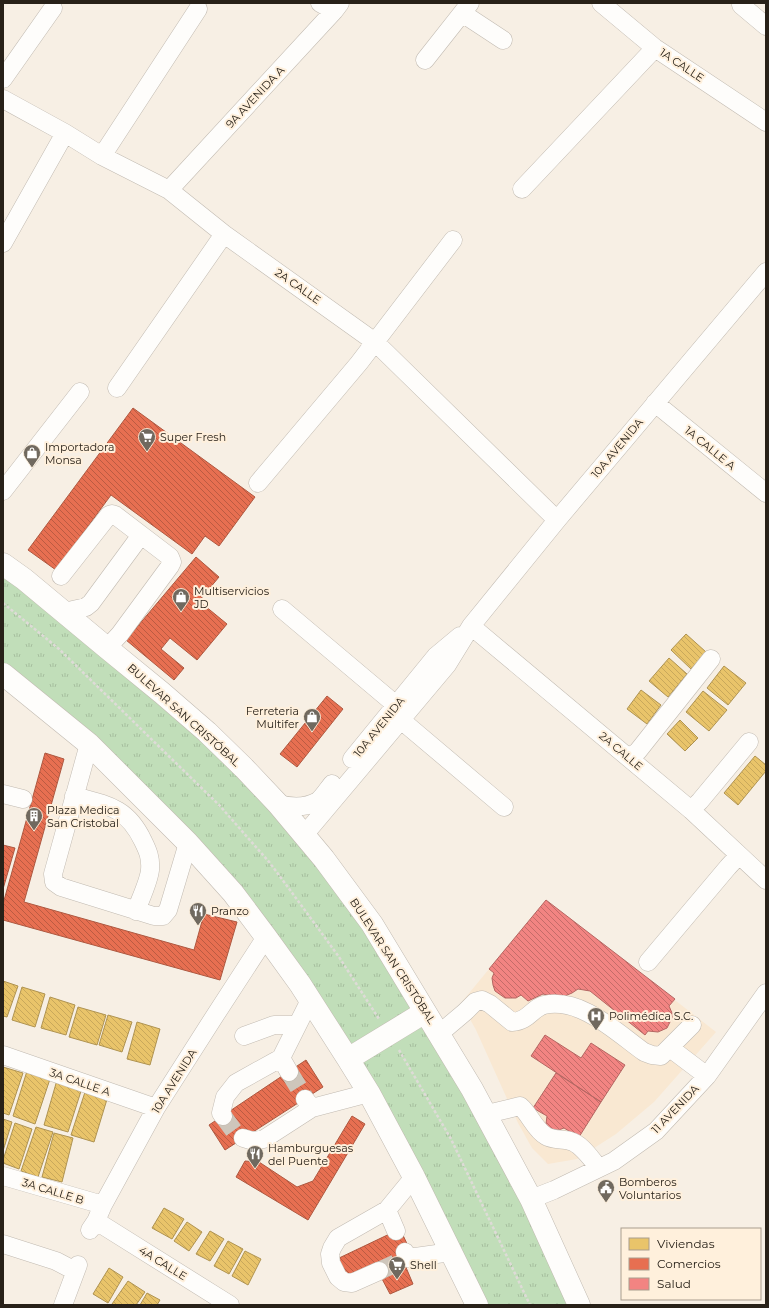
<svg xmlns="http://www.w3.org/2000/svg" width="769" height="1308" viewBox="0 0 769 1308" font-family="Montserrat,sans-serif">
  <style>
    .built { fill: #f9e8d2 }
    .park { fill: url(#park-tufts) }
    .homes { fill: url(#homes-back-hatch); stroke: #af9351 }
    .shops { fill: url(#shops-back-hatch); stroke: #ae5840 }
    .health { fill: url(#health-back-hatch); stroke: #b56662 }
    .lines { fill: none; stroke-linecap: round; stroke-linejoin: round }
    .minor-tunnel { stroke: #cec6bb; stroke-width: 18; stroke-dasharray: 18 9; stroke-linecap: butt }
    .minor-casing { stroke: #c1bab1; stroke-width: 19 }
    .major-casing { stroke: #c1bab1; stroke-width: 23 }
    .path { stroke: #dedbd7; stroke-width: 2.5; stroke-dasharray: 3 2; stroke-linecap: butt }
    .minor { stroke: #fefdfb; stroke-width: 18 }
    .major { stroke: #fefdfb; stroke-width: 22 }
    .labels { text-anchor: middle; stroke-width: 4; stroke-linejoin: round; paint-order: stroke }
    .street-label { font-size: 11px; fill: #282118; stroke: #fff0dc }
    .poi-label { font-size: 11px; fill: #282118; stroke: #fff0dc; text-anchor: start }
  </style>
  <defs>
    <pattern id="park-tufts" width="24" height="20" patternUnits="userSpaceOnUse"><rect width="24" height="20" fill="#c1deb9"/><path d="M3 7l-1-3M5 7V3M7 7l1-3M15 17l-1-3M17 17v-4M19 17l1-3" fill="none" stroke="#a6be9e"/></pattern>
    <pattern id="homes-back-hatch" width="6" height="6" patternUnits="userSpaceOnUse"><rect width="6" height="6" fill="#e9c46a"/><path d="M-1 5l2 2M0 0l6 6M5-1l2 2" fill="none" stroke="#c8a85b"/></pattern>
    <pattern id="shops-back-hatch" width="6" height="6" patternUnits="userSpaceOnUse"><rect width="6" height="6" fill="#e76f51"/><path d="M-1 5l2 2M0 0l6 6M5-1l2 2" fill="none" stroke="#bb5b42"/></pattern>
    <pattern id="health-back-hatch" width="6" height="6" patternUnits="userSpaceOnUse"><rect width="6" height="6" fill="#f28482"/><path d="M-1 5l2 2M0 0l6 6M5-1l2 2" fill="none" stroke="#c46c69"/></pattern>
  </defs>
  <rect width="100%" height="100%" fill="#f7efe4"/>
  <path class="built" d="M546 900 716 1032 654 1102 616 1134 577 1159 548 1164 532 1148 518 1123 476 1030 461 1003Z"/>
  <path class="park" d="M3 571 182 720 259 795 322 866 417 1010 350 1050 272 931 3 665Z
    M422 1020 511 1180 570 1305H486L355 1060Z"/>
  <path class="homes" d="M686 634 706 652 691 669 671 650Z
    M669 658 687 674 668 697 649 681Z
    M724 666 746 683 728 705 707 688Z
    M641 690 661 705 647 724 627 709Z
    M703 691 727 710 709 731 686 712Z
    M680 720 698 738 685 751 667 734Z
    M755 756 766 765V771L738 805 724 793Z
    M3 981 18 986 7 1017 3 1016Z
    M22 987 45 994 35 1027 12 1020Z
    M50 997 75 1005 66 1035 41 1028Z
    M78 1007 106 1015 97 1045 69 1037Z
    M108 1015 132 1022 122 1052 99 1045Z
    M137 1022 160 1029 150 1065 127 1059Z
    M3 1067 23 1073 9 1115 3 1113Z
    M27 1071 50 1079 35 1124 13 1116Z
    M57 1080 82 1088 68 1132 44 1125Z
    M86 1089 108 1096 94 1142 71 1135Z
    M3 1119 12 1122 3 1151Z
    M15 1123 32 1129 19 1169 3 1163V1160Z
    M36 1127 53 1132 38 1177 21 1171Z
    M54 1133 73 1138 62 1182 42 1177Z
    M164 1208 184 1219 172 1239 152 1228Z
    M187 1222 202 1232 189 1251 174 1241Z
    M210 1231 224 1239 210 1261 196 1254Z
    M228 1241 243 1249 229 1274 214 1266Z
    M245 1251 261 1259 248 1285 232 1276Z
    M109 1268 123 1277 108 1303 93 1294Z
    M128 1281 145 1292 136 1305H113L112 1304Z
    M147 1293 160 1300 157 1305H140Z"/>
  <path class="shops" d="M133 408 255 497 219 546 205 536 192 554 111 495 56 570 28 550Z
    M196 557 219 577 199 601 227 624 197 660 170 638 161 649 184 668 174 680 126 640Z
    M327 696 343 709 297 767 280 754Z
    M45 753 64 759 24 902 194 950 204 914 237 922 220 980 3 920V904Z
    M3 845 15 848 3 889Z
    M306 1060 323 1087 225 1150 209 1125Z
    M352 1116 365 1124 308 1220 236 1177 245 1161 259 1162 297 1187 313 1181Z
    M400 1229 410 1250 405 1265 380 1275 346 1278 337 1259Z
    M405 1265 413 1284 390 1294 380 1275Z"/>
  <path class="health" d="M546 900 675 999 669 1006 672 1013V1018L667 1028 658 1032 648 1031 645 1035 590 991 578 989 572 993 560 998 543 994 528 1001 521 995 516 998H505L495 991 493 985 492 978 494 973 489 969Z
    M545 1035 581 1058 591 1043 625 1065 601 1102 531 1056Z
    M556 1073 601 1102 579 1137 564 1128 556 1131 549 1128 546 1124 547 1116 533 1108Z"/>
  <g class="lines">
    <path class="minor-tunnel" d="M289 1072 305 1098
      M223 1116 234 1131 243 1138
      M379 1271 403 1260"/>
    <defs>
      <path id="minor" d="M320 3 334 11
        M601 3 655 48 766 122
        M741 5 766 26
        M462 13 503 40
        M425 60 470 3
        M3 79 53 8
        M3 99 65 133 102 156 169 190 224 234 375 342 557 520
        M102 156 198 9
        M522 189 655 48
        M169 190 334 11 340 3
        M3 243 65 133
        M117 388 224 234
        M655 403 766 493
        M258 483 359 363 453 240
        M3 491 80 392
        M61 576 109 515 112 514 115 515 170 557 172 562 170 566 120 634 107 648
        M282 609 396 705
        M64 612 86 607 91 603 141 535
        M471 626 691 810 766 880
        M401 720 504 807
        M89 744 53 874 54 882 61 887 154 916H163L168 910 188 843
        M629 758 638 751 711 659
        M352 759 436 656 460 636
        M3 794 23 799
        M74 796C107 805 127 807 143 841 148 851 151 858 150 870 149 881 140 900 136 911
        M278 804C290 807 306 808 318 801 323 797 328 789 332 784
        M691 810 700 801 749 742
        M305 834 447 665 471 626 557 520 766 272
        M648 962 728 867 739 855
        M439 1034 465 1012 475 1002 482 1000 490 1004 512 1022C529 1021 532 1008 544 1005 581 997 616 1032 644 1052L652 1055 661 1056 692 1025
        M244 1036 274 1025H297
        M670 1048 707 1076
        M3 1055 156 1108
        M289 1072 281 1058 310 1000
        M305 1099 312 1108 369 1093
        M487 1114 520 1106C530 1114 534 1129 546 1136 552 1140 563 1139 570 1141 582 1144 591 1159 599 1168
        M223 1116 221 1113 225 1097 236 1083 281 1058
        M243 1138 253 1141 264 1139 312 1108
        M3 1176 103 1205
        M531 1199 554 1190 614 1161 656 1131 707 1076 766 993
        M96 1221 230 1305
        M90 1230 96 1221 103 1205 156 1108 216 1014 266 937
        M396 1231 387 1210 414 1177
        M3 1244 56 1261 75 1271
        M405 1252 408 1258 451 1252
        M379 1271 352 1283 344 1282 338 1277 331 1263 330 1254 332 1248 338 1238 387 1210
        M63 1305 78 1265"/>
      <path id="major" d="M3 564 24 579 107 648 162 693 207 732 244 768 278 804 324 859 372 924 472 1089 531 1199 579 1305
        M3 674 89 744 188 843 233 893 266 937 300 984 348 1059 369 1093 414 1177 477 1305
        M348 1059 425 1012"/>
    </defs>
    <use href="#minor" class="minor-casing"/>
    <use href="#major" class="major-casing"/>
    <path class="path" d="M3 603 59 649 220 806 270 863 304 909 339 957 379 1019
      M399 1050 451 1139 530 1305"/>
    <use href="#minor" class="minor"/>
    <use href="#major" class="major"/>
  </g>
  <defs>
    <symbol id="supermarket-pin" viewBox="-11 -11 22 30"><path d="M0 17L-7.5 6A9.5 9.5 0 1 1 7.5 6Z" fill="#70695f" stroke="#fff0dc"/><path d="M-6-5.5h2.5l.6 2H6L4.5 2H-2.5L-4.4-4H-6ZM-1.5 3.2a1.3 1.3 0 1 0 .1 0ZM3 3.2a1.3 1.3 0 1 0 .1 0Z" fill="#fff"/></symbol>
    <symbol id="shop-pin" viewBox="-11 -11 22 30"><path d="M0 17L-7.5 6A9.5 9.5 0 1 1 7.5 6Z" fill="#70695f" stroke="#fff0dc"/><path d="M-5-2.5h2.3a2.7 3.5 0 0 1 5.4 0H5L5.5 6h-11ZM-1.5-2.5h3a1.5 2.3 0 0 0-3 0Z" fill="#fff"/></symbol>
    <symbol id="building-pin" viewBox="-11 -11 22 30"><path d="M0 17L-7.5 6A9.5 9.5 0 1 1 7.5 6Z" fill="#70695f" stroke="#fff0dc"/><path d="M-4-6H4V6H1V3H-1V6H-4ZM-2.5-4.3h1.7v1.8h-1.7ZM.8-4.3h1.7v1.8H.8ZM-2.5-1h1.7V.8h-1.7ZM.8-1h1.7V.8H.8Z" fill="#fff"/></symbol>
    <symbol id="restaurant-pin" viewBox="-11 -11 22 30"><path d="M0 17L-7.5 6A9.5 9.5 0 1 1 7.5 6Z" fill="#70695f" stroke="#fff0dc"/><path d="M-5-6h1v4h1v-4h1v4h1v-4h1v5L-1.5 .5V6h-2V.5L-5-1ZM5-6V6H3V1.5H1.5Q1.5-4 5-6Z" fill="#fff"/></symbol>
    <symbol id="hospital-pin" viewBox="-11 -11 22 30"><path d="M0 17L-7.5 6A9.5 9.5 0 1 1 7.5 6Z" fill="#70695f" stroke="#fff0dc"/><path d="M-5-5h3v3.5h4V-5h3V5h-3V1.5h-4V5h-3Z" fill="#fff"/></symbol>
    <symbol id="civic-pin" viewBox="-11 -11 22 30"><path d="M0 17L-7.5 6A9.5 9.5 0 1 1 7.5 6Z" fill="#70695f" stroke="#fff0dc"/><path d="M-.6-6.5H3V-4.5H.6V-3L4-1V1h2V6H-6V1h2V-1L-.6-3ZM-1.2 2.5V6h2.4V2.5Z" fill="#fff"/></symbol>
  </defs>
  <g fill-rule="evenodd">
    <use href="#supermarket-pin" x="137" y="427" width="20" height="27"/>
    <use href="#shop-pin" x="22" y="443" width="20" height="27"/>
    <use href="#shop-pin" x="171" y="587" width="20" height="27"/>
    <use href="#shop-pin" x="302" y="707" width="20" height="27"/>
    <use href="#building-pin" x="24" y="806" width="20" height="27"/>
    <use href="#restaurant-pin" x="188" y="901" width="20" height="27"/>
    <use href="#hospital-pin" x="586" y="1006" width="20" height="27"/>
    <use href="#restaurant-pin" x="245" y="1144" width="20" height="27"/>
    <use href="#civic-pin" x="596" y="1178" width="20" height="27"/>
    <use href="#supermarket-pin" x="387" y="1255" width="20" height="27"/>
  </g>
  <g class="labels">
    <g class="street-label">
      <text transform="translate(682 65) rotate(34)" y="4">1A CALLE</text>
      <text transform="translate(255 97) rotate(-47)" y="4">9A AVENIDA A</text>
      <text transform="translate(298 286) rotate(35)" y="4">2A CALLE</text>
      <text transform="translate(617 448) rotate(-50)" y="4">10A AVENIDA</text>
      <text transform="translate(710 448) rotate(39)" y="4">1A CALLE A</text>
      <text transform="translate(184 715) rotate(42)" y="4">BULEVAR SAN CRISTÓBAL</text>
      <text transform="translate(379 727) rotate(-51)" y="4">10A AVENIDA</text>
      <text transform="translate(621 751) rotate(40)" y="4">2A CALLE</text>
      <text transform="translate(393 961) rotate(57)" y="4">BULEVAR SAN CRISTÓBAL</text>
      <text transform="translate(174 1081) rotate(-58)" y="4">10A AVENIDA</text>
      <text transform="translate(80 1082) rotate(19)" y="4">3A CALLE A</text>
      <text transform="translate(675 1109) rotate(-46)" y="4">11 AVENIDA</text>
      <text transform="translate(53 1191) rotate(17)" y="4">3A CALLE B</text>
      <text transform="translate(163 1263) rotate(32)" y="4">4A CALLE</text>
    </g>
    <g class="poi-label">
      <text x="160" y="441">Super Fresh</text>
      <text x="45" y="451">Importadora<tspan x="45" dy="13">Monsa</tspan></text>
      <text x="194" y="595">Multiservicios<tspan x="194" dy="13">JD</tspan></text>
      <text x="299" y="715" text-anchor="end">Ferreteria<tspan x="299" dy="13">Multifer</tspan></text>
      <text x="47" y="814">Plaza Medica<tspan x="47" dy="13">San Cristobal</tspan></text>
      <text x="211" y="915">Pranzo</text>
      <text x="609" y="1020">Polimédica S.C.</text>
      <text x="268" y="1152">Hamburguesas<tspan x="268" dy="13">del Puente</tspan></text>
      <text x="619" y="1186">Bomberos<tspan x="619" dy="13">Voluntarios</tspan></text>
      <text x="410" y="1269">Shell</text>
    </g>
  </g>
  <rect width="769" height="1308" fill="none" stroke="#282118" stroke-width="8"/>
  <rect x="621" y="1228" width="140" height="72" fill="#fff0dc" stroke="#a99d8e"/>
  <rect x="629" y="1238" width="20" height="12" fill="#e9c46a" stroke="#a99d8e"/>
  <text x="657" y="1248" font-size="12" fill="#282118">Viviendas</text>
  <rect x="629" y="1258" width="20" height="12" fill="#e76f51" stroke="#a99d8e"/>
  <text x="657" y="1268" font-size="12" fill="#282118">Comercios</text>
  <rect x="629" y="1278" width="20" height="12" fill="#f28482" stroke="#a99d8e"/>
  <text x="657" y="1288" font-size="12" fill="#282118">Salud</text>
</svg>
